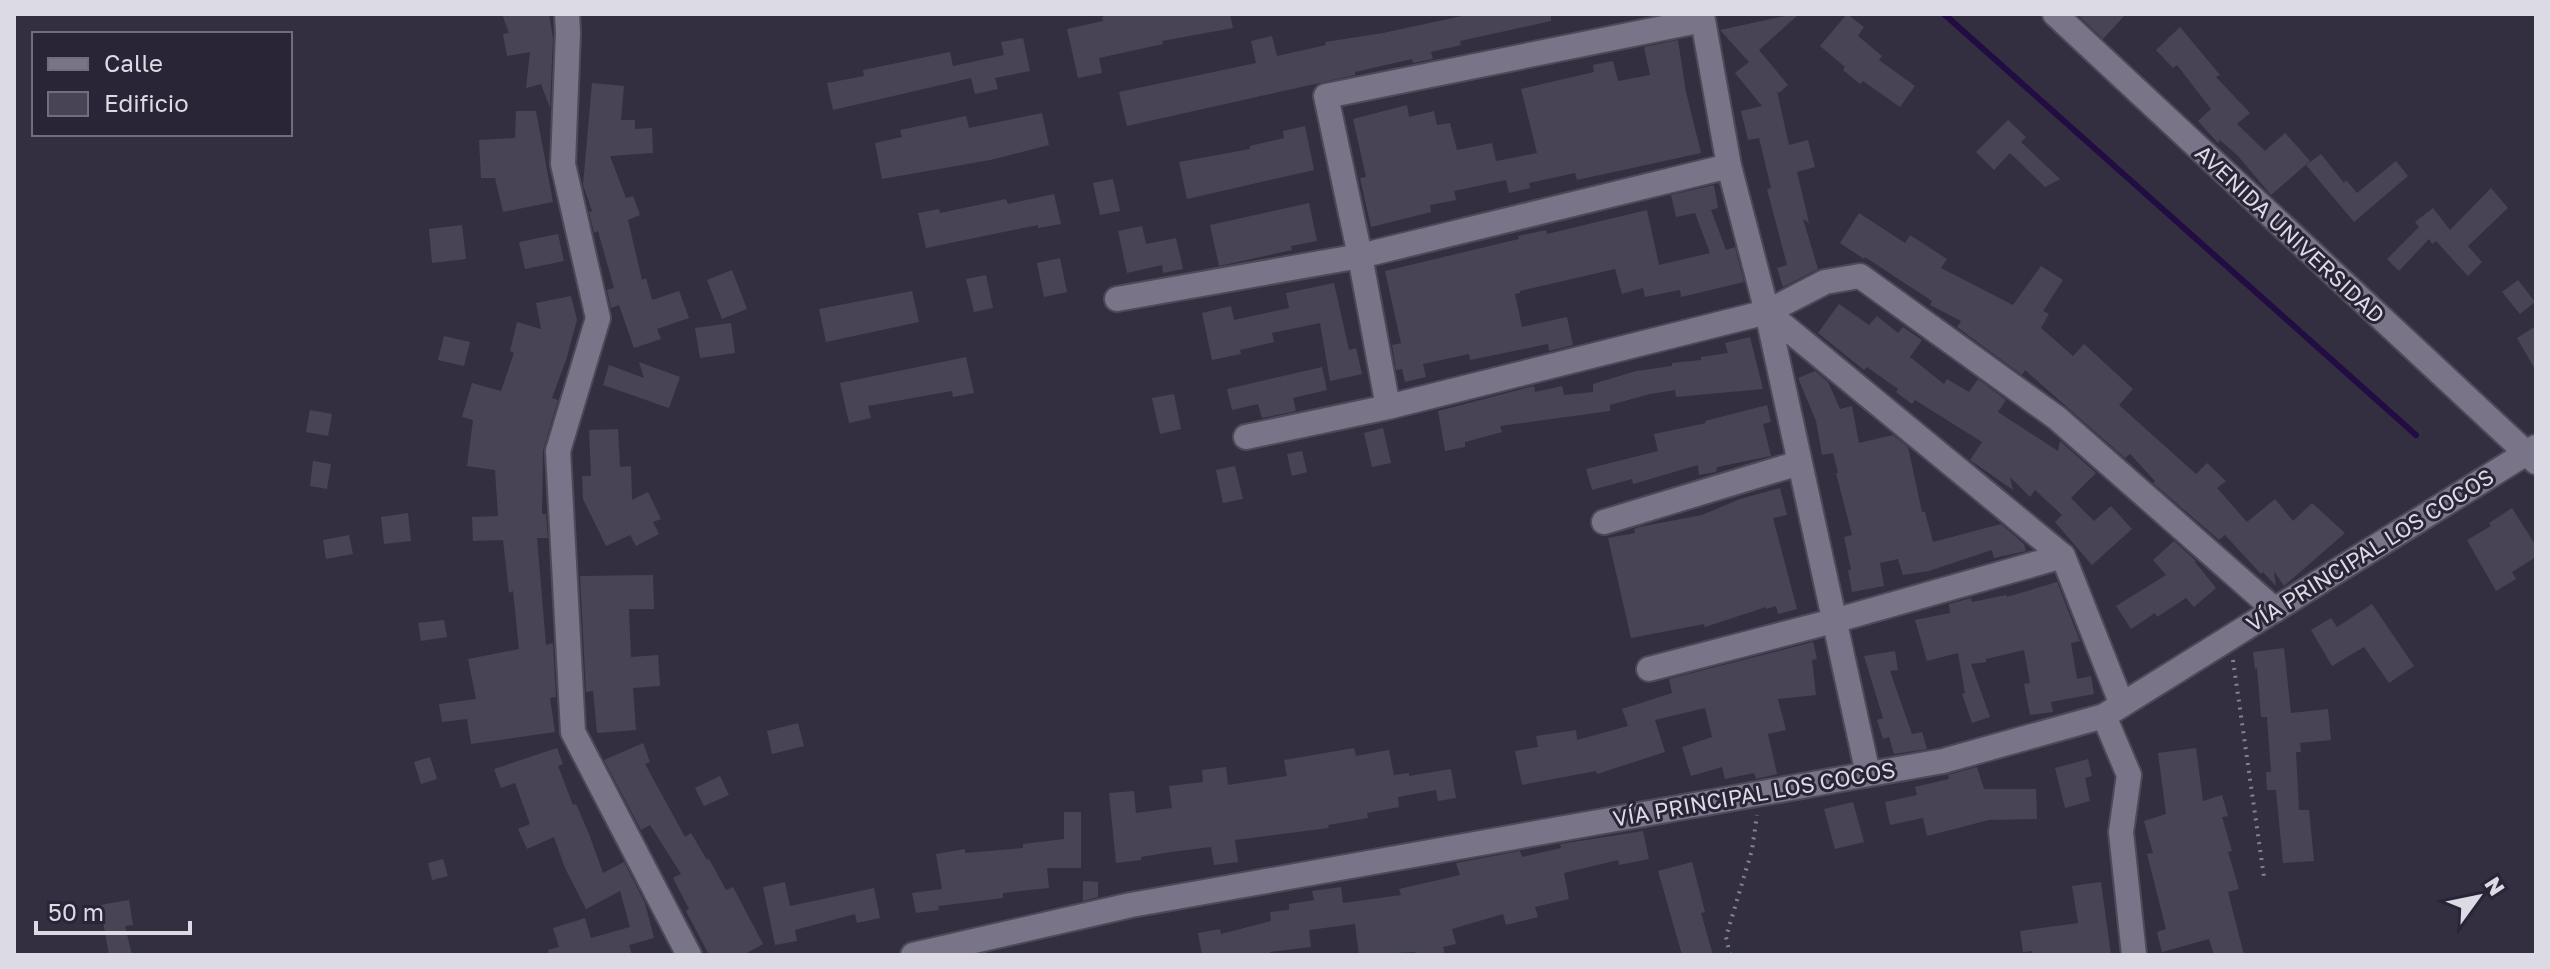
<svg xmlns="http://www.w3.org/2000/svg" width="2550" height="969" viewBox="0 0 2550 969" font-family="'Golos Text',sans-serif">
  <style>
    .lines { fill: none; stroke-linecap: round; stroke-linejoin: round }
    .stream { stroke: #220d43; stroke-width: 6 }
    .building { fill: #484456 }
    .minor-casing { stroke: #4d4a58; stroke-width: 28 }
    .path { stroke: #858290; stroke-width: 4; stroke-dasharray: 2 6; stroke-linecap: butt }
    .minor { stroke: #797488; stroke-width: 24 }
    .labels { text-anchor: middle; stroke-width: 6; stroke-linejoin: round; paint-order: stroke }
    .street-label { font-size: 22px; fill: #dcdae5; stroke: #292536 }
  </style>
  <rect width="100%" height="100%" fill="#332f40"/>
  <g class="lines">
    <path class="stream" d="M1944 14 2416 435"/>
  </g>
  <path class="building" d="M502 14H549L553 38 550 108 541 84 526 88 530 52 507 56 503 34 509 33Z
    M1114 14H1230L1233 28 1162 41 1163 44 1099 58 1102 73 1078 78 1067 29 1103 21 1102 17Z
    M1471 14H1551V21L1460 41 1461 45 1431 52 1433 59 1413 63 1412 59 1355 72V75L1127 126 1119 92 1256 63 1251 41 1272 36 1277 56 1326 45 1325 42 1383 33Z
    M1794 14H1799L1759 50 1788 85 1779 93 1777 91 1789 145 1808 140 1815 167 1797 172 1809 223 1803 219 1818 269 1783 287 1777 268 1787 265 1767 189 1771 188 1759 138 1748 140 1741 111 1762 106 1735 73 1749 62 1720 30Z
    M1847 14 1864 27 1858 36 1882 56 1879 60 1915 86 1900 107 1863 81 1860 84 1843 70 1845 67 1820 46Z
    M2077 14H2126L2103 39Z
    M2180 27 2220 75 2216 77 2250 113 2237 124 2265 151 2285 133 2310 161 2271 195 2238 156 2220 140 2218 143 2198 121 2211 109 2177 65 2173 68 2156 50Z
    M1023 38 1030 71 995 78 998 89 975 94 971 78 833 110 827 83 864 76 863 70 950 52 953 66 1004 55 1001 42Z
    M1678 40 1686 92 1701 153 1577 180 1575 173 1529 183 1530 188 1509 193 1506 180 1454 191 1456 200 1430 205 1431 212 1371 227 1360 178 1366 177 1353 119 1407 105 1409 117 1434 111 1437 125 1450 123 1457 150 1492 143 1496 161 1537 153 1521 89 1594 72 1593 65 1613 61 1618 81 1650 75 1644 47Z
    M592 83 624 86 621 120H635V129L652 128 653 153 610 156 626 198 633 196 640 215 628 220 642 280 646 278 652 300 679 291 689 318 657 329 661 339 634 348 619 305 611 308 607 290 614 288 598 231 594 233 589 212 592 211 583 185Z
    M516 111H536L553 202 503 212 495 178H481L479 140 515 138Z
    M1042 113 1049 145 990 160 882 179 875 143 902 137 900 130 966 116 969 128Z
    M2008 120 2026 137 2021 142 2060 179 2045 187 2010 153 1994 170 1976 152Z
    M1305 126 1314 170 1187 199 1179 162 1250 149V146L1284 138 1283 131Z
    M2321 154 2344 183 2346 180 2357 193 2396 161 2408 176 2354 222 2306 165Z
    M1113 179 1120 211 1100 215 1093 183Z
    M1714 185 1718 208 1711 210 1726 250 1735 247 1744 282 1681 297 1680 290 1645 297 1643 288 1622 294 1615 269 1520 291V293L1515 294 1522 327 1567 317 1573 345 1549 351 1548 344 1470 360 1469 354 1423 364 1426 377 1405 382 1402 369 1396 370 1392 345 1401 343 1385 271 1519 239 1518 236 1546 230 1547 234 1647 210 1659 265 1710 253 1695 213 1676 217 1671 195Z
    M2491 188 2508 208 2468 246 2482 262 2468 276 2436 241 2432 244 2429 239 2399 271 2387 259 2419 227 2415 222 2433 208 2450 230Z
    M1054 194 1061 224 1038 228V225L926 248 918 213 939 209 940 213 1006 199 1008 204Z
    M1309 203 1317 241 1291 246 1292 250 1219 266 1210 225Z
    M1859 213 1905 243 1910 235 1947 259 1941 268 2013 305 2041 266 2063 280 2043 311 2049 314 2041 328 2073 356 2084 344 2133 389 2119 405 2196 474 2207 463 2226 481 2217 488 2247 522 2275 499 2293 521 2312 503 2345 533 2284 586 2274 571 2276 586 2263 572 2261 574 2225 535 2219 540 2153 483 2155 481 2130 454 2125 458 2025 370 2022 375 1957 327 1961 321 1930 305 1932 301 1865 257 1864 259 1840 243Z
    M462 225 466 259 432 263 429 229Z
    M1142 226 1146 244 1176 238 1183 269 1163 273 1162 265 1127 273 1118 231Z
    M558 234 564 261 525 269 519 242Z
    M1060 258 1067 292 1044 297 1037 263Z
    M732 270 747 309 722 319 707 280Z
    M986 275 993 308 974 312 966 279Z
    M2518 280 2535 302 2520 314 2502 292Z
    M1334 283 1349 350 1356 348 1362 374 1330 381 1320 323 1272 333 1274 342 1240 350 1241 354 1212 360 1202 313 1231 306 1234 320 1289 308 1286 293Z
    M912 291 919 322 826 342 819 309Z
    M571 296 577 320 566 360 552 398 558 400 543 451 542 514H546L548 538H537L546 645 553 643 556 697 550 698 555 732 471 744 467 719 442 722 439 704 476 699 468 659 519 649 513 591 509 593 503 540 473 541 472 517 498 516 495 470 467 466 473 420 462 417 472 383 501 391 514 353 510 351 517 322 541 329 536 303Z
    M1839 304 1869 325 1877 316 1898 333 1903 327 1922 340 1910 357 1944 384 1947 379 1969 392 1978 379 2006 400 1998 412 2058 451 2060 441 2096 473 2071 498 2094 521 2111 506 2132 529 2092 565 2055 522 2062 515 2035 490 2030 497 2010 477 2013 490 1970 460 1982 442 1915 400 1912 404 1896 392 1898 389 1867 367 1864 370 1818 333Z
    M731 323 735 353 700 358 695 328Z
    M2536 326V371L2517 338Z
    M444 336 470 342 464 366 438 360Z
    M1750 337 1763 389 1676 397 1675 390 1650 394 1610 405V411L1500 426 1502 432 1465 442V447L1445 451 1438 411 1534 386 1535 392 1562 386 1564 395 1593 392V384L1636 371 1672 366V363L1701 360V357L1728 353 1725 343Z
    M966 357 974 393 953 397 952 391 868 406 871 418 849 423 840 383Z
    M639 362 680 377 669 408 603 385 609 365 644 378Z
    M1322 367 1327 390 1293 398 1296 411 1262 418 1258 404 1232 410 1227 389Z
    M1815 371 1828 382 1840 409 1852 406 1859 443 1893 435 1908 447 1922 512H1925L1933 542 2001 524 2024 544 2026 551 1994 558 1992 550 1929 571 1903 575 1898 559 1880 563 1884 586 1852 592 1848 570H1851L1844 537 1852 535 1836 473H1838L1833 453 1822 455 1816 421 1798 378Z
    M1174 394 1181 429 1160 434 1152 398Z
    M1767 405 1771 422 1763 424 1771 456 1717 467 1716 472 1699 475 1698 465 1633 484 1632 479 1592 490 1586 469 1658 451 1654 434 1706 423 1705 421Z
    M310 410 332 414 328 436 306 432Z
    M1383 428 1391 463 1372 467 1364 433Z
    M618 429 620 467 631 466 632 500 648 492 661 519 653 522 659 534 636 546 630 535 606 546 583 499 582 476H591L589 430Z
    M1302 451 1307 472 1292 476 1287 454Z
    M313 461 331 464 327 489 310 486Z
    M1235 466 1243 499 1223 503 1216 470Z
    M1780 488 1787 515 1773 518 1797 609 1778 614 1776 606 1766 609V607L1705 627 1704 624 1631 638 1608 538 1635 533 1634 529 1639 527 1702 515 1740 499Z
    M2512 508 2536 546V557L2512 572 2516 579 2496 591 2467 540 2491 526 2489 523Z
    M408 513 411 541 384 544 381 517Z
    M349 535 353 554 326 559 323 540Z
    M2174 541 2196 561 2195 562 2216 588 2194 607 2186 598 2157 617 2155 613 2131 629 2116 606 2166 575 2153 560Z
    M653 575 654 609H629L631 657 658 655 660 686 633 688 636 730 597 733 593 691 586 692 580 576Z
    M2057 582 2080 641 2071 643 2077 679 2091 676 2094 694 2051 702 2053 712 2030 715 2024 684 2030 683 2024 650 1986 659V662L1971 664 1990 717 1972 723 1962 694 1965 693 1958 653 1927 661 1915 620 1950 613 1949 604 1964 600 1971 598 1972 602 2006 595 2007 597Z
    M2372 604 2414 666 2389 683 2364 647 2332 666 2311 630 2331 618 2337 627Z
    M444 620 447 637 421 641 418 623Z
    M1813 642 1817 659 1812 660 1816 695 1778 699 1786 730 1768 734 1777 774 1756 779 1754 773 1725 779 1722 767 1691 776 1682 747 1712 737 1705 708 1655 720 1665 752 1597 774 1596 771 1522 785 1515 751 1538 747 1536 736 1576 730 1577 740 1628 726 1622 709 1672 693 1669 679Z
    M2284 648 2291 713 2328 709 2331 740 2300 743 2301 752H2296L2299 810H2309L2314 861 2283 863 2276 790H2267L2266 772H2271L2267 717H2261L2257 668 2255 669 2253 652Z
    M1895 651 1898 670 1890 671 1912 734 1922 732 1927 749 1894 754 1889 737 1883 739 1877 720 1883 718 1864 656Z
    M798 723 804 746 772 754 767 731Z
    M643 743 650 762 645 764 685 837 691 833 707 860 709 859 726 890 733 887 763 944 743 955H709L686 911 689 909 673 878 681 874 650 825 641 830 604 760Z
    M557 748 563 764 558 766 573 805 576 804 589 834 603 873 624 862 645 903 654 938 629 945 632 955H549L548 950 559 947 553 928 585 918 591 938 630 927 620 891 586 909 565 868 554 837 527 849 518 829 530 824 515 783 501 788 494 769Z
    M1354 748 1356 756 1389 750 1394 775 1409 773V776L1451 769 1456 798 1438 801 1436 790 1398 797 1399 807 1367 813 1368 818 1328 825 1329 828 1235 840 1238 862 1214 865 1211 847 1171 852 1141 857V860L1116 863 1109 793 1134 791 1136 813 1172 808 1169 786 1203 782 1202 770 1226 767 1228 785 1287 776 1284 760Z
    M2196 748 2203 801 2222 795 2228 816 2222 817 2232 851 2228 852 2239 889 2228 892 2244 955H2214L2209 939 2162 952 2157 932 2166 929 2147 854 2153 853 2144 821 2166 814 2158 753Z
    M430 757 437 779 421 784 414 762Z
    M2088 759 2092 776 2085 778 2090 801 2065 808 2055 768Z
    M1977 767 1984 789H2036L2037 819 1989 820 1927 836 1923 818 1890 825 1885 802 1917 795 1915 787 1949 779 1948 775Z
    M720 776 729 795 704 806 695 788Z
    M1853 802 1864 842 1835 849 1824 809Z
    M1064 812H1081V868H1047L1049 888 1003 893V898L938 906 939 910 916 913 912 893 942 889 936 854 965 849V853L1023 848V844L1064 839Z
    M1643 831 1649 859 1619 865 1618 860 1564 873 1569 899 1535 907 1538 917 1506 925 1503 914 1452 929 1456 944 1443 947 1445 955H1416L1415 952 1359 955 1355 924 1309 930 1311 947 1270 952 1271 955H1202L1198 933 1220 929 1221 934 1271 921 1270 912 1289 910V904L1314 900 1312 891 1341 887 1343 903 1401 895 1399 889 1460 875 1456 863 1520 851 1522 857 1561 848 1560 844Z
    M443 859 448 876 432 880 428 863Z
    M1692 862 1705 912 1701 913 1713 955H1682L1658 871Z
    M1083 881 1098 882V897L1083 901Z
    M785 882 790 906 874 888 880 918 857 923 855 914 795 930 797 941 775 945 763 887Z
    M2101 882 2111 955H2033L2032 951 2023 952 2020 931 2078 923 2072 886Z
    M129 900 133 925 125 926 132 955H109L100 905Z"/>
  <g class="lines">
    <defs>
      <path id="minor" d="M567 14 568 33 563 164 598 318 558 451 573 732 689 955
        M2055 14 2536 462
        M1117 299 1360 256 1729 166
        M1767 312 2063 556 2122 705
        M1388 407 1360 256 1326 96 1703 20 1729 166 1767 312 1868 774
        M1246 437 1388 407 1767 312 1825 282 1860 276 2057 418 2275 610
        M1604 522 1799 463
        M1649 669 1837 620 2063 556
        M2104 716 2129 775 2121 832 2134 955
        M913 955 1131 905 1943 761 2104 716 2536 447"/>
    </defs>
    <use href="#minor" class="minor-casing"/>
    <path class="path" d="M2233 660 2264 877
      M1730 955 1726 937 1752 850 1757 815"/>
    <use href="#minor" class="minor"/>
  </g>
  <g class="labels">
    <g class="street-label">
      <text transform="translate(2290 234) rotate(43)" y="8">AVENIDA UNIVERSIDAD</text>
      <text transform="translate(2370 550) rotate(-32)" y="8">VÍA PRINCIPAL LOS COCOS</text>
      <text transform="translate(1754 794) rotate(-10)" y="8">VÍA PRINCIPAL LOS COCOS</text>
    </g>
  </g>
  <rect width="2550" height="969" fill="none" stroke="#dcdae5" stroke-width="32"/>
  <rect x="32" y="32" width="260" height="104" fill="#292536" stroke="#716d7c" stroke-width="2"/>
  <rect x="48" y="58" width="40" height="12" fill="#797488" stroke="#716d7c" stroke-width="2"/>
  <text x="104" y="72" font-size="24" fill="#dcdae5">Calle</text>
  <rect x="48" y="92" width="40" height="24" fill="#484456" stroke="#716d7c" stroke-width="2"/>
  <text x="104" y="112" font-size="24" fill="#dcdae5">Edificio</text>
  <g transform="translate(2478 897) rotate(57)" stroke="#292536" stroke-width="6" paint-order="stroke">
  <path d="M0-6L14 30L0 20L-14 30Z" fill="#dcdae5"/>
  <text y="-12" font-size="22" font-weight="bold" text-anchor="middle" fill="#dcdae5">N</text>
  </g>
  <path d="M36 921v12h154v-12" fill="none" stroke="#dcdae5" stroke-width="4"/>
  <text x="48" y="921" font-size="24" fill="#dcdae5" stroke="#292536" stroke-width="6" paint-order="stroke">50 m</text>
</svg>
